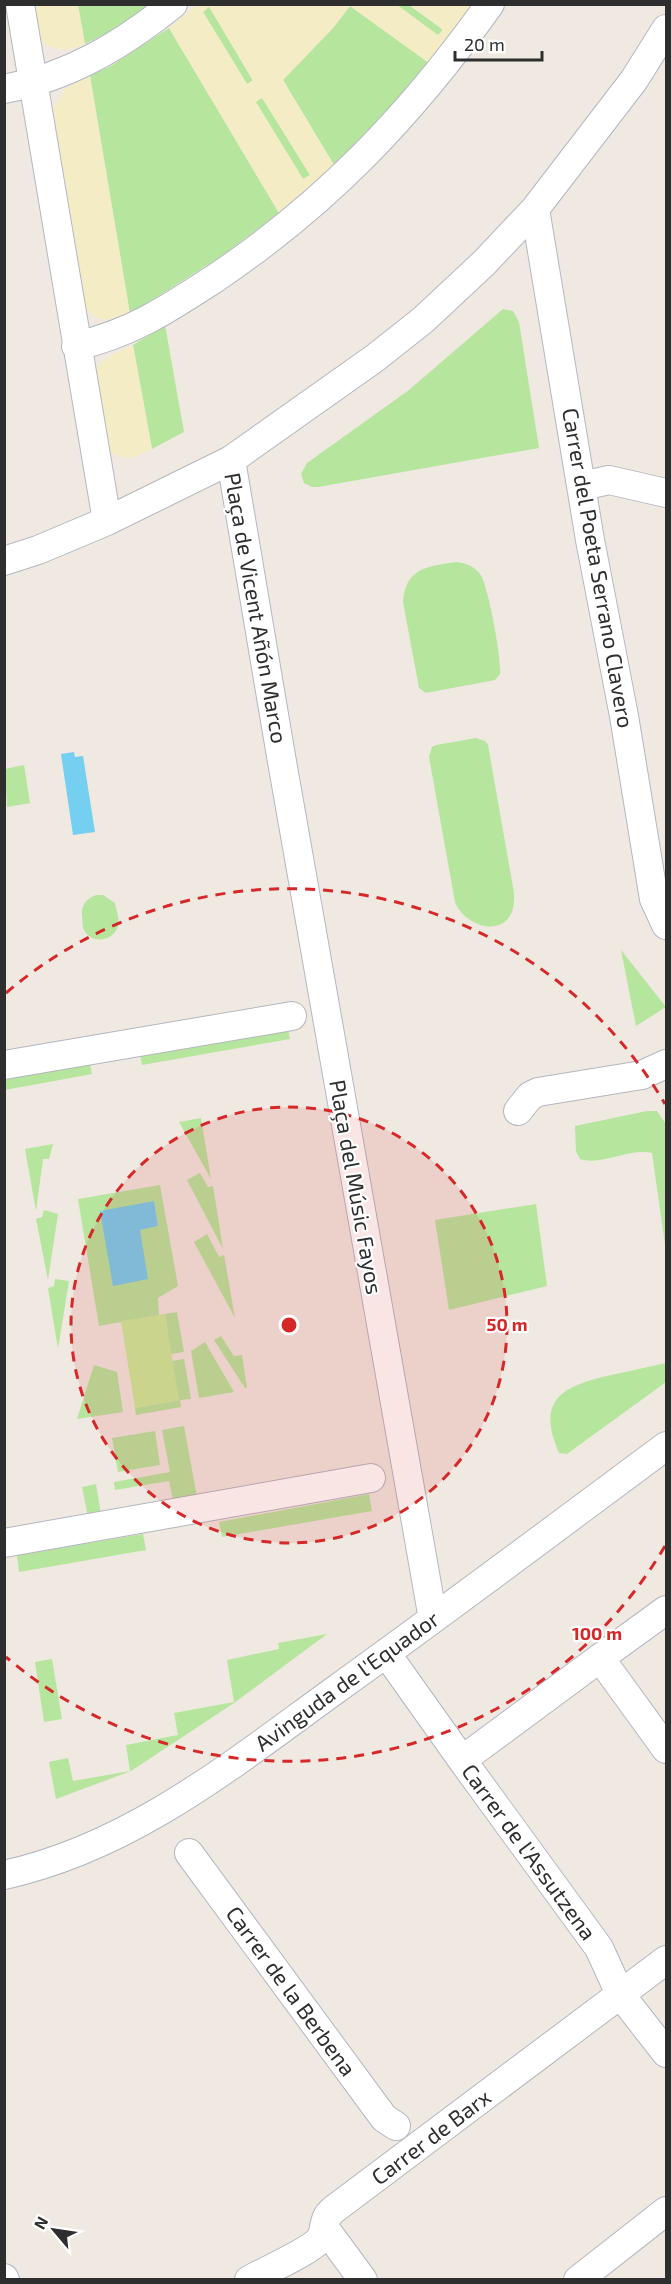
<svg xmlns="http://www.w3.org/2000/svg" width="671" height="2284" viewBox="0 0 671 2284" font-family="'Exo 2',sans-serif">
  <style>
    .green { fill: #b6e59e; fill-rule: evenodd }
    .sand { fill: #f3ecc5; fill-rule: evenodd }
    .pitch { fill: #c9ec9a }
    .water { fill: #75cff0 }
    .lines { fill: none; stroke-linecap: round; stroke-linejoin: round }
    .minor-casing { stroke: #b4b7c1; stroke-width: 30 }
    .minor { stroke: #fff; stroke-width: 28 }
    .ring { fill: none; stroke: #d62828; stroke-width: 3; stroke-dasharray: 10 8 }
    .labels { text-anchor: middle; stroke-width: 4.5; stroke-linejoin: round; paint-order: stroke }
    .street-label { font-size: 22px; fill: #2e2e2e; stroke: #fff }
    .centre { fill: #d62828; stroke: #fff; stroke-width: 3 }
    .ring-label { font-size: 18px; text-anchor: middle; font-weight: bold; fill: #d62828; stroke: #fff; stroke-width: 4.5; stroke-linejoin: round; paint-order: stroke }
  </style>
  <rect width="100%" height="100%" fill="#efe9e1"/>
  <path class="green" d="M78 5H150L119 27 85 44Z
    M396 5H409L443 30 438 36Z
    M209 6 253 81 247 84 203 12Z
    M350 6 429 63 404 93 334 165 283 80 333 28Z
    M169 28 279 213 220 257 130 314 90 76 111 66Z
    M262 97 310 175 303 179 255 101Z
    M503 309 513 311 519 322 539 448 318 487H312L304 483 301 474 307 463 409 390Z
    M165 325 184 432 152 449 133 345Z
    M456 562C466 563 474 566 480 574 488 584 502 660 500 674L495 680 426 693 419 688 403 602C405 568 428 566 456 562Z
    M476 738 485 741 488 745 514 893C514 899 514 906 512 912 500 939 463 924 455 902L429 757 432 747 436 745Z
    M24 765 30 803 7 807 5 769Z
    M96 895H103L115 903C116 910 120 919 118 926 114 941 92 945 84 930 82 927 83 921 82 916 81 905 86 899 96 895Z
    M621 950 666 1007 636 1026Z
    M288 1028 290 1039 142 1065 140 1054Z
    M90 1063 92 1074 5 1090V1078Z
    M647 1111H657L666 1124V1252L652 1153C629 1148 602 1166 580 1159L576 1151 575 1126Z
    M201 1118 211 1179 179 1122Z
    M53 1144 49 1159H43L36 1211 25 1149Z
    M200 1173 208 1187 213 1186 223 1249 187 1180Z
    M160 1185 178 1286 158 1298 159 1315 99 1326 78 1199ZM154 1202 158 1226 140 1229Z
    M536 1204 547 1286 449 1310 435 1220Z
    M44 1210 58 1214 48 1280 36 1219 42 1217Z
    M207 1234 219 1257 224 1255 235 1318 194 1242Z
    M55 1279 69 1281 58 1349 48 1288 54 1286Z
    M177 1312 184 1352 171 1354 165 1314Z
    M221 1336 234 1356 242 1355 247 1388H245L214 1340Z
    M205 1342 234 1392 199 1398 191 1351Z
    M184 1359 191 1399 180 1400 181 1407 136 1415 135 1408 179 1400 172 1361Z
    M666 1363V1382L567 1454 559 1453C535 1398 564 1386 611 1375 630 1371 648 1367 666 1363Z
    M94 1365 117 1372 123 1412 77 1419Z
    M184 1426 197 1497 173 1501 169 1481 115 1490 114 1482 170 1472 162 1430Z
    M155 1431 160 1465 118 1472 112 1438Z
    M96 1484 101 1514 88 1517 82 1487Z
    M369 1494 372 1511 222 1537 219 1522Z
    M143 1534 146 1550 19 1572 17 1555Z
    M327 1634 234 1703 131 1771 56 1799 49 1762 68 1758 73 1781 130 1771 126 1745 178 1735 174 1713 234 1702 227 1660 279 1649 278 1643Z
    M52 1659 62 1719 44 1722 35 1662Z"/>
  <path class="sand" d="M396 4 438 35 443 29 409 5 470 4 473 6 429 63 350 6 333 28 283 80 334 165 279 213 169 28 197 5ZM209 7 253 80 247 84 203 12ZM262 98 310 175 303 179 256 102Z
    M32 5H78L85 44C70 51 58 52 43 43L37 31Z
    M90 76 130 314C110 321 94 325 83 303L52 110 65 89Z
    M133 345 152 449C135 457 126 462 109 452L94 374C101 357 117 353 133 345Z"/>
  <path class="pitch" d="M165 1314 179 1400 135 1408 121 1321Z"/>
  <path class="water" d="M74 752 75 757 83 756 95 832 73 835 61 754Z
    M154 1201 158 1226 140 1230 148 1279 113 1286 100 1211Z"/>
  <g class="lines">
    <defs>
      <path id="minor" d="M20 4 107 521
        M4 89C69 77 122 45 173 4
        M535 209 590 540 624 716 654 899 666 925
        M76 346C130 334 168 309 214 279 327 203 411 115 490 4
        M231 460 281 756 433 1619
        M582 486 609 480 666 493
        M4 561 38 550 107 521 231 460 375 358 423 320 484 263 535 209 634 80 666 29
        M4 1065 292 1016
        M518 1111 530 1096 538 1092 642 1075 666 1064
        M4 1543 371 1478
        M386 1653 462 1760 599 1948 620 1994 666 2053
        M600 1658 666 1610
        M462 1760 600 1658 666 1749
        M189 1853 384 2118 396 2126
        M4 1875C132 1847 234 1763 338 1688 448 1609 557 1527 666 1446
        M324 2227 363 2280
        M4 2278 5 2280
        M249 2280C265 2271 311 2251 320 2239 327 2229 321 2220 333 2210L666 1960
        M578 2280 666 2211"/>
    </defs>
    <use href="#minor" class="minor-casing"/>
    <use href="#minor" class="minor"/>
  </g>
  <circle cx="289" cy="1325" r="218" fill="#d62828" fill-opacity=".12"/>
  <g class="ring">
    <circle cx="289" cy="1325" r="218"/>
    <path d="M665 1546A436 436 0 0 1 6 1657M6 993A436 436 0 0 1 665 1104"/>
  </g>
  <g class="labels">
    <g class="street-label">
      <text transform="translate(598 568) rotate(80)" y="8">Carrer del Poeta Serrano Clavero</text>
      <text transform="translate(256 608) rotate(80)" y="8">Plaça de Vicent Añón Marco</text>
      <text transform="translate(356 1187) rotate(80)" y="8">Plaça del Músic Fayos</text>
      <text transform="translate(347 1681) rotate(-36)" y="8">Avinguda de l'Equador</text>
      <text transform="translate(529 1852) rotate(54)" y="8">Carrer de l'Assutzena</text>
      <text transform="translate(291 1991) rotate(54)" y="8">Carrer de la Berbena</text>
      <text transform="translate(431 2137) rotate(-37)" y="8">Carrer de Barx</text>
    </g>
  </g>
  <circle cx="289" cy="1325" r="9" class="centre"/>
  <g class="ring-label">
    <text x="507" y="1331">50 m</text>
    <text x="597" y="1640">100 m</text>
  </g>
  <rect width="671" height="2284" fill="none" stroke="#2e2e2e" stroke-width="12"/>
  <g transform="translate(54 2230) rotate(299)" stroke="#ffffff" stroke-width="4.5" paint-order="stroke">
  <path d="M0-4.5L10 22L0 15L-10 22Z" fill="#2e2e2e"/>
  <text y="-9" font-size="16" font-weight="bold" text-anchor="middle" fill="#2e2e2e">N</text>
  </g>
  <path d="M455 51v9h87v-9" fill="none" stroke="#2e2e2e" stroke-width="3"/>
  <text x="464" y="51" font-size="18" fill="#2e2e2e" stroke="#ffffff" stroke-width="4.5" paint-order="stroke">20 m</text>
</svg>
